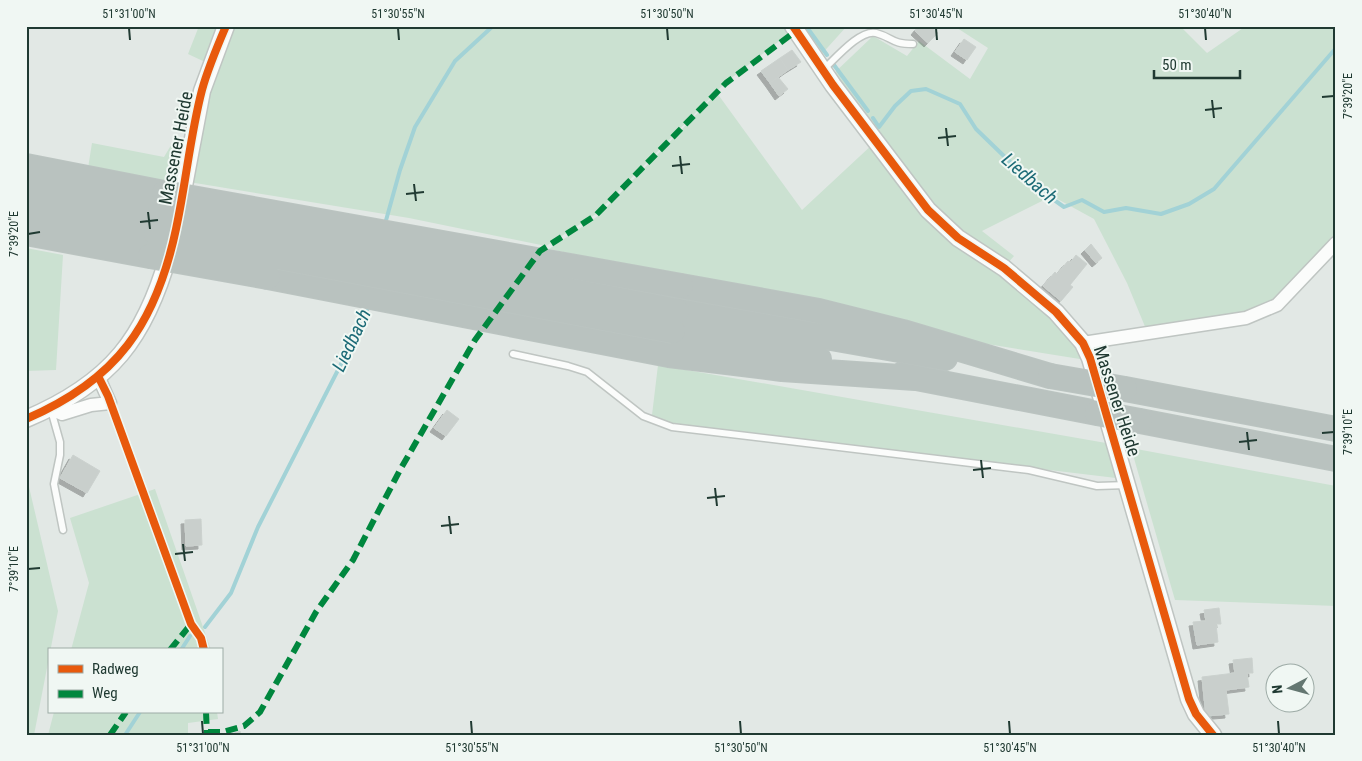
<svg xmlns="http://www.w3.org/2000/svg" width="1362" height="761" viewBox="0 0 1362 761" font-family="'Roboto Condensed',sans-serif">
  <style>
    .green { fill: #cbe1d1 }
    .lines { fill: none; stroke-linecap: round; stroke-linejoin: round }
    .stream { stroke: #a2d2d6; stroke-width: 4 }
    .building { fill: #c9cfcc; stroke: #cbd1ce; filter: url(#shadow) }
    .service-casing { stroke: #bfc5c2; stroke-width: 9 }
    .minor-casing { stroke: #bfc5c2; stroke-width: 15 }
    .tertiary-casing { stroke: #bfc5c2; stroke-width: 19 }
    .motorway-casing { stroke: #bbc4c1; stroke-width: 26 }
    .service { stroke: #fbfcfb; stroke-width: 6 }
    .minor { stroke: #fbfcfb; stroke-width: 12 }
    .tertiary { stroke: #fbfcfb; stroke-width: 16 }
    .motorway { stroke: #b9c2bf; stroke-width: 24 }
    .motorway-bridge-casing { stroke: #bbc4c1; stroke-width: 26; stroke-linecap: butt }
    .motorway-bridge { stroke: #b9c2bf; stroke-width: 24 }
    .quiet { stroke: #00873e; stroke-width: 6; stroke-dasharray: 12 6; stroke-linecap: butt }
    .cycleway-casing { stroke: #f0f7f3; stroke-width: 11 }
    .cycleway { stroke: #e8590c; stroke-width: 8 }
    .ticks { fill: none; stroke: #203a32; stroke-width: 2 }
    .labels { text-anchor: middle; stroke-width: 4; stroke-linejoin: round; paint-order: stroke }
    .street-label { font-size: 18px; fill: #203a32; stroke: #f0f7f3 }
    .water-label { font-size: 19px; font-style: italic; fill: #1b6a76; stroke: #f0f7f3 }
    .neatline { fill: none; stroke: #203a32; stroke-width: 2 }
    .ticks-label { font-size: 12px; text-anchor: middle; fill: #203a32 }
  </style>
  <defs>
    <filter id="shadow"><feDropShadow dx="-4" dy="4" stdDeviation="0" flood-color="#0004"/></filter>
  </defs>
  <rect width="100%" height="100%" fill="#e2e8e5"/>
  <path class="green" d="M199 26H220L205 62 188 54Z
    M232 26H788L791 32 725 83 596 214 546 246 409 218 189 182 201 121Z
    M799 26H847L819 57Z
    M954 26H1180L1207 53 1246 26H1336V239L1294 286 1260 309 1146 329 1127 283 1094 219 1052 196 982 231 1014 256 1006 265 946 223 831 76 873 36 907 56 919 41 970 79 988 48Z
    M717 93 802 210 874 143 925 211 1053 315 1086 360 981 343 905 322 549 249 598 216Z
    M176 137 186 140 179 183 88 168 92 143 164 157Z
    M26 248 63 255 56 370 26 371Z
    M658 365 1106 443 1116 478 676 425 652 415Z
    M1131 448 1336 486V606L1175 600Z
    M26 474 58 611 34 735H26Z
    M155 489 211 650H71L89 583 70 518Z
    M54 712H217L218 719 188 723V735H48Z"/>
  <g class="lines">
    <path class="stream" d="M806 26 827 55
      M834 65 868 111
      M873 118 879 127 895 106 911 91 926 89 960 104 976 129 1036 187 1064 207 1082 200 1104 212 1126 208 1161 214 1189 204 1214 189 1336 48
      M385 224 400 170 415 127 455 61 493 26
      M205 627 231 593 258 527 366 315 368 304
      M181 650 190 636
      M125 735 140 712"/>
  </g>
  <path class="building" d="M919 26H930L938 33 928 43 915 31Z
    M964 39 976 47 967 60 955 52Z
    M792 50 801 62 788 70 780 58Z
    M780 58 788 70 770 83 761 71Z
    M778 77 788 89 779 96 770 83Z
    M1091 244 1102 258 1096 263 1085 250Z
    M1076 255 1087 264 1070 285 1073 287 1061 301 1043 286 1055 272 1057 274 1068 261 1070 263Z
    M447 410 459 419 446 436 434 428Z
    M73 455 100 471 87 493 60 478Z
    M201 519 202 545 186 546 185 520Z
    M1219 608 1221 624H1216L1218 642 1197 645 1193 622 1206 621 1204 610Z
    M1252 658 1253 673H1247L1249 687 1226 690 1229 714 1206 716 1202 677 1235 673 1233 660Z
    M240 731 241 735H229Z"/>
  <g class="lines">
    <defs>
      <path id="service" d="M823 70C835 59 860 29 876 33 894 38 891 44 913 44
        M513 354 568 366 587 372 643 416 672 427 1029 470 1097 486 1127 485
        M51 410 60 442V455L54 484 63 530"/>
      <path id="minor" d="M1083 343 1246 318 1277 305 1336 243
        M51 409 62 414 91 405 110 403 99 378"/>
      <path id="tertiary" d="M793 26 833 85 928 210 958 238 1004 268 1056 312 1083 343 1090 358 1189 699 1196 714 1213 735
        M180 207 202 91 226 26
        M26 419C111 383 146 338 170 250"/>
      <path id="motorway" d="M26 166 164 193
        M26 188 160 212
        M26 211 156 234
        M26 233 150 256
        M268 277 669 355 782 369 915 378
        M681 286 819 311 903 332 1050 376
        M677 311 945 358
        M673 331 819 359
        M901 375 1097 413
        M1125 389 1336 429
        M1140 421 1336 459"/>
    </defs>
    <use href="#service" class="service-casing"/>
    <use href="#minor" class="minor-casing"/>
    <use href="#tertiary" class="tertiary-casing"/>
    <use href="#motorway" class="motorway-casing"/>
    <use href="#service" class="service"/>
    <use href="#minor" class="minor"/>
    <use href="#tertiary" class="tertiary"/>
    <use href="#motorway" class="motorway"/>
    <defs>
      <path id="motorway-bridge" d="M164 193 681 286
        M160 212 677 311
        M156 234 673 331
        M150 256 268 277
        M1050 376 1125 389
        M1097 413 1140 421"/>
    </defs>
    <use href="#motorway-bridge" class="motorway-bridge-casing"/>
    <use href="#motorway-bridge" class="motorway-bridge"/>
    <path class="quiet" d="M170 650 191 624
      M206 712 207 735
      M208 732H223L244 726 260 712 316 612 353 560 400 470 475 340 540 251 596 215 726 83 796 31
      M110 735 126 712"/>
    <defs>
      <path id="cycleway" d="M793 26 833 85 928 210 958 238 1004 268 1056 312 1083 343 1090 358 1189 699 1196 714 1213 735
        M99 378 108 396 191 624 201 638 204 650
        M26 419C117 380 156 324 176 229 186 183 190 136 202 90 208 68 217 47 226 26"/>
    </defs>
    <use href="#cycleway" class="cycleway-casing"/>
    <use href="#cycleway" class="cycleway"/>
  </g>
  <path class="ticks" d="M129 28 130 40M398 28 399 40M667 28 668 40M936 28 937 40M1205 28 1206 40M1322 97 1334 96M1212 100 1214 118M1205 110 1222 108M946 128 948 146M938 138 956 136M680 156 682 174M672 166 690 164M414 184 416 201M406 194 424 192M148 212 150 229M140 222 158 220M28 234 40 232M1247 432 1249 450M1322 433 1334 432M1239 442 1257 440M981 460 983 478M973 470 991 468M715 488 717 506M707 498 725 496M449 516 451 534M441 526 459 524M183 544 185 561M175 554 193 552M28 569 40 568M202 721 203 734M471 721 472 734M740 721 741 734M1009 721 1010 734M1278 721 1279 734"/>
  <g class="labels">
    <g class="street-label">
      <text transform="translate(176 148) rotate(-79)" y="6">Massener Heide</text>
      <text transform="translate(1117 401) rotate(72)" y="6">Massener Heide</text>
    </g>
    <g class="water-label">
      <text transform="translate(1030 178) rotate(41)" y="7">Liedbach</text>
      <text transform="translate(351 340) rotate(-65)" y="7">Liedbach</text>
    </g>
  </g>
  <rect width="1362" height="761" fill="none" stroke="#f0f7f3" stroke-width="55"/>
  <rect x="48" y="648" width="175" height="65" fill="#f0f7f3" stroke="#9daba6"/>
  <rect x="58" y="665" width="25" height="8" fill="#e8590c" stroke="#9daba6"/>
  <text x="92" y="674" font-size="15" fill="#203a32">Radweg</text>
  <rect x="58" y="690" width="25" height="8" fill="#00873e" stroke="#9daba6"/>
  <text x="92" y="698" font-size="15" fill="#203a32">Weg</text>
  <g transform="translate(1290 688) rotate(264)"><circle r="24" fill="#f0f7f3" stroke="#9daba6"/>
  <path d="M0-4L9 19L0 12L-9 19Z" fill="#647771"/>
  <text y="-8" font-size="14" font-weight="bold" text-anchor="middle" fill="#203a32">N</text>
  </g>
  <path d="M1154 70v8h86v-8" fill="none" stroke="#203a32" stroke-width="2.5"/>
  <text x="1162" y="70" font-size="15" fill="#203a32" stroke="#f0f7f3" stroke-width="4" paint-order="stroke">50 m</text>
  <rect x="28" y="28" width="1306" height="706" class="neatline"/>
  <g class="ticks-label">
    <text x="129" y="18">51°31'00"N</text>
    <text x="398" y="18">51°30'55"N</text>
    <text x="667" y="18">51°30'50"N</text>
    <text x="936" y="18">51°30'45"N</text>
    <text x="1205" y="18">51°30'40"N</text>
    <text transform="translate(1348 96) rotate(-90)" y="4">7°39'20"E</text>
    <text transform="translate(14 234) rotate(-90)" y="4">7°39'20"E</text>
    <text transform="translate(1348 432) rotate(-90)" y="4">7°39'10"E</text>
    <text transform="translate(14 569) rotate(-90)" y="4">7°39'10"E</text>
    <text x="203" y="752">51°31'00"N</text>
    <text x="472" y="752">51°30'55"N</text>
    <text x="741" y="752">51°30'50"N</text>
    <text x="1010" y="752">51°30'45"N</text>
    <text x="1279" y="752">51°30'40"N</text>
  </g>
</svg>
